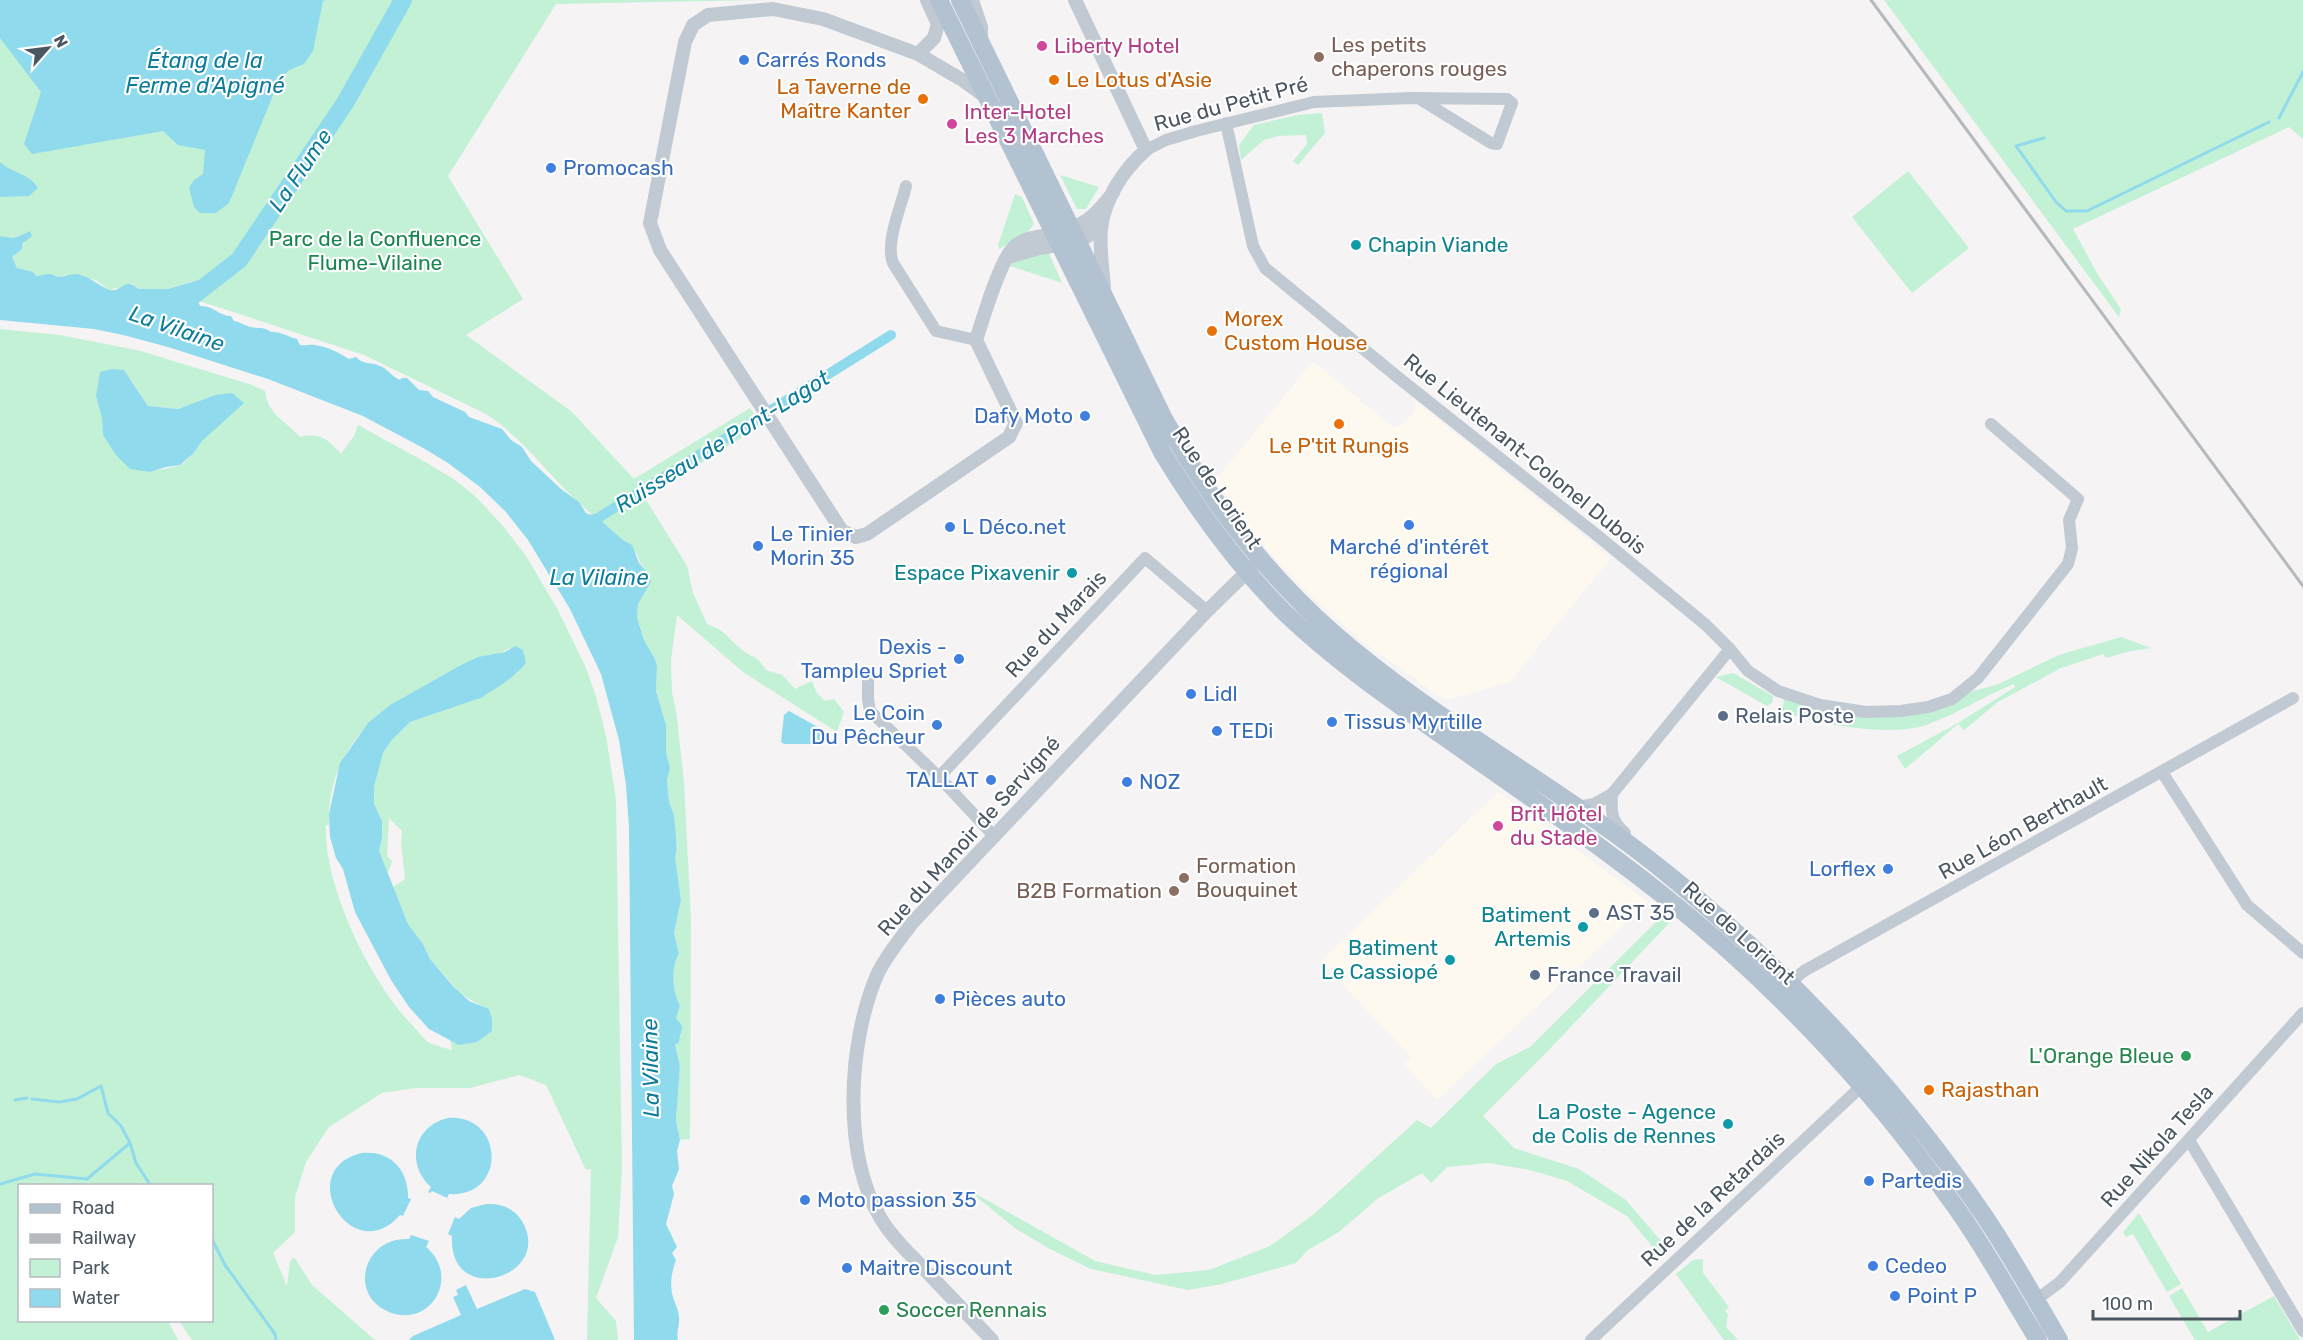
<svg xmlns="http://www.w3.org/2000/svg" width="2303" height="1340" viewBox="0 0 2303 1340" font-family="Rubik,sans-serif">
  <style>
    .commercial { fill: #fdf9ef }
    .green { fill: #c3f1d5; fill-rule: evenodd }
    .water { fill: #90daee }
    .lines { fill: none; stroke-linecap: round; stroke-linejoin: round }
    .stream { stroke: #90daee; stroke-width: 3 }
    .canal { stroke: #90daee; stroke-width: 10 }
    .river { stroke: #90daee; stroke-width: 18 }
    .minor { stroke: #c1cad2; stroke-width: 12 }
    .tertiary { stroke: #c1cad2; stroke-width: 14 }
    .primary { stroke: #b3c2d1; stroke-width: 18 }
    .rail { stroke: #b5b8bd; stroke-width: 3 }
    .hotel-dot { fill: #d1479c; stroke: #fff; stroke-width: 2 }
    .education-dot { fill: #8d6e63; stroke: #fff; stroke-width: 2 }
    .shop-dot { fill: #3f7fe0; stroke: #fff; stroke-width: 2 }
    .food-dot { fill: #e8710a; stroke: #fff; stroke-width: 2 }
    .culture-dot { fill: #0f9aa8; stroke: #fff; stroke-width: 2 }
    .service-dot { fill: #5c6f8a; stroke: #fff; stroke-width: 2 }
    .leisure-dot { fill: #2e9e5b; stroke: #fff; stroke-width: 2 }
    .labels { text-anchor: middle; stroke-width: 4.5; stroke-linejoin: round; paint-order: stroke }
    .education-label { font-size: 21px; fill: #785e54; stroke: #fff; text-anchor: start }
    .hotel-label { font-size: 21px; fill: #b23c85; stroke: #fff; text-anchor: start }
    .shop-label { font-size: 21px; fill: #366cbe; stroke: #fff; text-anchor: start }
    .food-label { font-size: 21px; fill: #c56008; stroke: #fff; text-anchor: start }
    .street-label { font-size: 21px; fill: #4a5661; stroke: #fff }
    .park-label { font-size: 21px; fill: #17864f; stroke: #fff }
    .culture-label { font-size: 21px; fill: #0d838f; stroke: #fff; text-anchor: end }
    .service-label { font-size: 21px; fill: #4e5e75; stroke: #fff; text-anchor: start }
    .leisure-label { font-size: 21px; fill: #27864d; stroke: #fff; text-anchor: end }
    .water-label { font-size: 22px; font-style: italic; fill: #0c7c9b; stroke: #fff }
  </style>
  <rect width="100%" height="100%" fill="#f5f3f3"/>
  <path class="commercial" d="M1313 361 1394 428 1404 423 1414 412 1416 406 1413 399 1611 558 1510 682 1448 700 1439 696 1360 640 1303 588 1262 544 1215 481Z
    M1498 792 1648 902 1437 1100 1404 1064 1411 1057 1321 961Z"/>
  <path class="green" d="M0 0H760L556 4 448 176 523 299 466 335 571 411 634 479 750 408 762 425 645 498 687 566 693 593 707 624C727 631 726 637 741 649 754 660 755 653 766 670L782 675 795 689 812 681 816 692 825 701 834 699 844 712 837 732 743 672 677 615 671 660 672 693 676 710 684 782 691 919 690 1139 680 1140 676 1121 680 1066 675 1044 678 1037 676 1014 680 1005C672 993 671 965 679 953L674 933 681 900 675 856 678 848 673 828 674 815 669 802 667 780 670 768 666 752V726L656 691 657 666 655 659 644 640 637 618 638 604 651 582C649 571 640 566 637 554 616 534 593 517 572 496 543 468 520 436 486 414L364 355 187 297 214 282 206 278 168 289H139L133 284 109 290 96 280 65 275 59 277 48 274 39 277 17 268 12 257 22 249 27 232 14 238 0 236Z
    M1884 0H2303V139L2289 127 2073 229 2098 275 2121 309 2119 317Z
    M1322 113 1325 133 1298 165 1293 161 1307 144 1306 135 1278 136 1264 140 1241 160 1239 145 1254 125 1298 115Z
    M1908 171 1969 248 1912 293 1852 217Z
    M1060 175 1099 187 1086 209H1077Z
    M1015 194 1022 197 1034 224 1027 233 999 249 998 245Z
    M1048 251 1062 283 1010 266 1012 263Z
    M0 329 60 335 141 351 252 385 265 391C267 414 287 422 300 437 320 432 329 440 341 454L354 436 358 425 427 463 455 480 475 496 503 526 526 556 558 610 586 668 596 696 606 736 616 799 622 1169 618 1237 596 1298 616 1321 618 1340H587L591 1169 586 1170 546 1085 519 1075 470 1088H415L382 1093 329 1127 306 1162 295 1197V1232L273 1253 287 1286 290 1261 294 1257 312 1285 375 1340H192L179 1321 212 1320V1186H20L18 1192 20 1193V1320L168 1321 178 1340H0ZM130 378 148 406 178 409 215 395C208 419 205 449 182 464 176 468 158 469 150 472L103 435 102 418 96 396ZM511 647 518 672 482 697 410 722 391 741 383 753 374 787V805L382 821 381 842 378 851 388 874 392 861 387 856 389 818 402 831 401 843 405 879 393 887 408 924 423 944 430 959 461 994 485 1008 492 1031C479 1041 466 1049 450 1040L452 1050C445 1048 437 1046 430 1043 424 1040 419 1032 414 1027 371 984 323 886 326 825H329C327 776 350 736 388 707 400 698 415 692 428 684 443 676 457 667 472 660 485 654 500 656 511 647Z
    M2121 637 2151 648 2131 651 2106 658 2103 654 2061 668 1998 702 1964 730 1958 724 1905 769 1897 756 1958 723 2015 687 2014 684C1984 696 1957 714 1926 725 1890 737 1818 725 1782 711L1784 699 1842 715 1870 717 1996 685 2059 655Z
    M1733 673 1773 696 1772 703 1767 706 1716 677Z
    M1663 915 1672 920 1545 1054 1483 1116 1514 1148 1579 1169 1626 1200 1667 1248 1660 1256 1627 1216 1567 1181 1530 1170 1488 1163 1447 1167 1431 1183 1422 1173 1377 1199 1339 1232 1308 1250 1296 1263 1222 1284 1188 1290 1091 1269 1050 1249 1016 1229 967 1189 1095 1261 1155 1275 1209 1270 1270 1246 1314 1214 1417 1120 1431 1128 1496 1064 1530 1047Z
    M2139 1213 2181 1284 2167 1292 2133 1234 2126 1237 2123 1232Z
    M1703 1259V1273L1729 1307 1725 1311 1728 1314 1726 1327 1738 1340H1724L1676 1274 1693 1260Z
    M2182 1288 2208 1332 2274 1296 2300 1340H2195L2169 1296Z"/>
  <path class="water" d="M0 0H326L323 1 313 51 304 64 289 70 278 83 229 203 216 213H200L194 207 189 188 194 180 203 174 205 150 178 145 163 131 32 154 24 144 41 92 0 38Z
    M0 162C13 174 29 173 38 188L29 196 0 197Z
    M30 231 32 236 23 243 22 249 12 257 17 268 33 272 36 276C40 276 44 274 49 274 52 274 55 276 58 277 66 277 72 272 81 275 91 278 103 288 110 290 122 293 123 276 139 289H168L206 278 215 282 198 294V301L200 306C213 305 219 316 231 316L234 321C240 322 244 325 250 327 259 329 264 326 271 332 279 331 289 337 297 339L300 345C307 346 310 344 315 345 328 347 338 352 349 359L356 357C364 366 374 361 384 368 390 372 393 377 400 380L402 378H407L419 390 428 391 433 397 465 412 469 417 502 429 511 440 522 447 531 461 561 489 579 502 586 513 598 518 624 541 632 545 639 563 649 574 651 582 638 604 637 618 644 640 655 659 657 666 656 691 666 725V752L670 768 667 780 669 802 674 815 677 849 675 857 681 900 674 933 679 954C671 965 672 993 680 1005L676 1018C677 1020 679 1022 681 1024 684 1030 678 1037 679 1043L675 1044 680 1066 676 1121 680 1140 677 1151 679 1169 672 1186 674 1194 666 1224 677 1247 672 1253 676 1260C672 1271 670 1281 672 1293 674 1303 680 1311 679 1321 679 1328 676 1332 678 1340H634L629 827 626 785 619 740 601 674 570 609 528 540 505 511 480 487 448 463 425 449 363 416 268 379 168 347 123 335 94 329 0 320V236L14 238Z
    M112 369 124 370 148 406 178 409 215 395 232 393 244 403 202 441 193 454 180 465 166 467 150 472 130 469 116 455 103 435 102 418 96 396 100 372Z
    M515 646 523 650 526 663C518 673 506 682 495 689 490 692 487 693 483 697L410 722 391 741 383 753 374 787V804L382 821V837L379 851 408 924 423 944 430 959 453 986 469 1001 489 1009 492 1020V1031L477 1042 459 1045 429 1029 409 1007 391 980 355 912 343 869 336 858 330 837 329 814 340 763 368 723 390 705 463 664 478 657 505 652Z
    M789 711 825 731 829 734 830 740 820 744H784L781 742 784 715Z
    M448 1118C505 1114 507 1198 449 1194L447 1198 432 1191 430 1193 428 1192 431 1187C405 1164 414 1126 448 1118Z
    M362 1153C390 1150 409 1170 408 1198L411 1199 403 1216 400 1215C352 1270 292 1169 362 1153Z
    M486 1204C501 1203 514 1208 522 1221 555 1277 448 1309 452 1236L448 1234 455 1217 459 1219 471 1208Z
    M411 1235 429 1241 426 1247C461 1276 431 1329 389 1312 347 1295 364 1236 409 1239Z
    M466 1285 477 1309 525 1289 535 1292 555 1340H409L413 1336 461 1315 453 1297 458 1295 456 1290Z"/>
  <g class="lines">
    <path class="stream" d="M2279 118 2303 72
      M2044 138 2016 146 2056 202 2066 211H2087L2269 122
      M32 1099 59 1102 77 1099 101 1086 108 1113 121 1126 130 1143 136 1163 151 1186
      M15 1100 27 1098
      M0 1184 35 1174 87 1179 130 1143
      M212 1239 225 1265 275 1334 276 1340"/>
    <path class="canal" d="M585 521 598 518 891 335"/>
    <path class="river" d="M194 295 239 260 345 103 403 0"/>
    <path class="minor" d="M973 0 982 27V38
      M1226 123 1253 246 1265 268 1400 379 1598 536 1706 625 1730 649 1748 671 1778 691 1820 705 1866 712 1901 711 1928 707 1952 699 1978 678 2068 564 2072 548 2069 520 2078 499 1991 424
      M1146 150 1166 140 1196 131 1314 102 1411 98 1507 99 1512 103 1497 144 1491 143 1418 98
      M906 186C901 207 885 243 893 263L936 331 976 340
      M868 680V699L870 711 939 777 994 836
      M2162 772 2247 905 2303 953
      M939 777 1145 558 1207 611
      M1612 794C1611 812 1611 821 1625 833
      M1578 807 1594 804 1612 794 1730 649
      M1785 987 1804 971 2293 698
      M2189 1140 2303 1331
      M2036 1300 2060 1282 2303 1013
      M1591 1340 1866 1082"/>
    <path class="tertiary" d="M1075 0 1146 150C1124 169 1104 199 1101 229 1099 249 1103 270 1104 289
      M918 54 934 38 938 24 927 0
      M986 97 964 81 918 54 823 19 773 9 708 15 693 25 685 42 650 223 660 250 842 531 856 537 867 534 1009 437 1016 423 976 340C983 319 1000 259 1015 246 1025 237 1042 237 1054 234 1085 226 1094 217 1113 193
      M1008 257 1039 248 1079 242 1101 227
      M992 1340C970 1317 948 1294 926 1271 910 1254 893 1239 881 1219 842 1154 848 1043 877 975 886 956 900 939 913 922L1207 611 1253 566"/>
    <path class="primary" d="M939 0 1162 452C1197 510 1237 565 1285 613 1333 659 1386 696 1440 734 1514 786 1589 837 1660 893 1767 977 1869 1084 1947 1195 1981 1241 2008 1291 2038 1340
      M960 0 1163 417C1208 498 1262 570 1332 632 1438 725 1567 790 1676 881 1794 978 1899 1090 1985 1217 2012 1257 2035 1299 2059 1340"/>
    <path class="rail" d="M1871 0 2303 586"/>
  </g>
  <g class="hotel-dot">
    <circle cx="1042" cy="46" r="6"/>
    <circle cx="952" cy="124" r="6"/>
    <circle cx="1498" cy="826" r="6"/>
  </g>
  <g class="education-dot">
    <circle cx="1319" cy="57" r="6"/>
    <circle cx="1184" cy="878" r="6"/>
    <circle cx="1174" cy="891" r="6"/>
  </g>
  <g class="shop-dot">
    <circle cx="744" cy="60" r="6"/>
    <circle cx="551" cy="168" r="6"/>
    <circle cx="1085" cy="416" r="6"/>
    <circle cx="1409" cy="525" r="6"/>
    <circle cx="950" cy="527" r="6"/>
    <circle cx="758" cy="546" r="6"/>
    <circle cx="959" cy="659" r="6"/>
    <circle cx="1191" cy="694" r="6"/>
    <circle cx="1332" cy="722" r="6"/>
    <circle cx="937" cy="725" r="6"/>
    <circle cx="1217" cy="731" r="6"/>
    <circle cx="991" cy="780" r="6"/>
    <circle cx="1127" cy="782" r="6"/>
    <circle cx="1888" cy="869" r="6"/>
    <circle cx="940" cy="999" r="6"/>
    <circle cx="1869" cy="1181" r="6"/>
    <circle cx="805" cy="1200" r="6"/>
    <circle cx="1873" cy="1266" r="6"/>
    <circle cx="847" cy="1268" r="6"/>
    <circle cx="1895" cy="1296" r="6"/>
  </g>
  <g class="food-dot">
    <circle cx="1054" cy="80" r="6"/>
    <circle cx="923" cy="99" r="6"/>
    <circle cx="1212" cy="331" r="6"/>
    <circle cx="1339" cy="424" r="6"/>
    <circle cx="1929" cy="1090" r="6"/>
  </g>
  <g class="culture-dot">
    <circle cx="1356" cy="245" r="6"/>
    <circle cx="1072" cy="573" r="6"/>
    <circle cx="1583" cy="927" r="6"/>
    <circle cx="1450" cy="960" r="6"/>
    <circle cx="1728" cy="1124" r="6"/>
  </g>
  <g class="service-dot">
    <circle cx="1723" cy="716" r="6"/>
    <circle cx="1594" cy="913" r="6"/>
    <circle cx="1535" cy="975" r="6"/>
  </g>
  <g class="leisure-dot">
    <circle cx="2186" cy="1056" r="6"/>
    <circle cx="884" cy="1310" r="6"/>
  </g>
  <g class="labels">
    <g class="education-label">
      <text x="1331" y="52">Les petits<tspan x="1331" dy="24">chaperons rouges</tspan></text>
      <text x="1196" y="873">Formation<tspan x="1196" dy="24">Bouquinet</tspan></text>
      <text x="1162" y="898" text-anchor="end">B2B Formation</text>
    </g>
    <g class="hotel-label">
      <text x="1054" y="53">Liberty Hotel</text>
      <text x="964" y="119">Inter-Hotel<tspan x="964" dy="24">Les 3 Marches</tspan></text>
      <text x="1510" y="821">Brit Hôtel<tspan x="1510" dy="24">du Stade</tspan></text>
    </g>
    <g class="shop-label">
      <text x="756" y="67">Carrés Ronds</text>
      <text x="563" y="175">Promocash</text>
      <text x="1073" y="423" text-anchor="end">Dafy Moto</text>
      <text x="962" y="534">L Déco.net</text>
      <text x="770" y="541">Le Tinier<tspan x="770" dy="24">Morin 35</tspan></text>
      <text x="1409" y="554" text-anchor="middle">Marché d'intérêt<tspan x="1409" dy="24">régional</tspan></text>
      <text x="947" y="654" text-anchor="end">Dexis -<tspan x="947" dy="24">Tampleu Spriet</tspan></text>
      <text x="1203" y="701">Lidl</text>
      <text x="925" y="720" text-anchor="end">Le Coin<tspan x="925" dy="24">Du Pêcheur</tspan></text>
      <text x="1344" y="729">Tissus Myrtille</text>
      <text x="1229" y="738">TEDi</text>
      <text x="979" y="787" text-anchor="end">TALLAT</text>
      <text x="1139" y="789">NOZ</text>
      <text x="1876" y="876" text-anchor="end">Lorflex</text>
      <text x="952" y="1006">Pièces auto</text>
      <text x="1881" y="1188">Partedis</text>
      <text x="817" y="1207">Moto passion 35</text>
      <text x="1885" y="1273">Cedeo</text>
      <text x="859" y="1275">Maitre Discount</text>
      <text x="1907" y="1303">Point P</text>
    </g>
    <g class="food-label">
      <text x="1066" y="87">Le Lotus d'Asie</text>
      <text x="911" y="94" text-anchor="end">La Taverne de<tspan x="911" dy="24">Maître Kanter</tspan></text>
      <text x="1224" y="326">Morex<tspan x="1224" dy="24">Custom House</tspan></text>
      <text x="1339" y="453" text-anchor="middle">Le P'tit Rungis</text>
      <text x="1941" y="1097">Rajasthan</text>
    </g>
    <g class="street-label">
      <text transform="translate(1231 104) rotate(-15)" y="7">Rue du Petit Pré</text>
      <text transform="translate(1525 454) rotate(39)" y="7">Rue Lieutenant-Colonel Dubois</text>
      <text transform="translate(1217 488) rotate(56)" y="7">Rue de Lorient</text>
      <text transform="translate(1056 624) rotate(-47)" y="7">Rue du Marais</text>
      <text transform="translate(2023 828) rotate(-29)" y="7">Rue Léon Berthault</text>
      <text transform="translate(969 836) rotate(-48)" y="7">Rue du Manoir de Servigné</text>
      <text transform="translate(1739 933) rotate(42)" y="7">Rue de Lorient</text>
      <text transform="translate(2157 1146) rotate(-48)" y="7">Rue Nikola Tesla</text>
      <text transform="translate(1713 1199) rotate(-43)" y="7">Rue de la Retardais</text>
    </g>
    <g class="park-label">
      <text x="375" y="246">Parc de la Confluence<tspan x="375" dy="24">Flume-Vilaine</tspan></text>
    </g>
    <g class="culture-label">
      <text x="1368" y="252" text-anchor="start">Chapin Viande</text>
      <text x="1060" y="580">Espace Pixavenir</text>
      <text x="1571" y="922">Batiment<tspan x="1571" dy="24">Artemis</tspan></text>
      <text x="1438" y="955">Batiment<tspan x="1438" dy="24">Le Cassiopé</tspan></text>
      <text x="1716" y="1119">La Poste - Agence<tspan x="1716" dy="24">de Colis de Rennes</tspan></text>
    </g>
    <g class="service-label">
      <text x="1735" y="723">Relais Poste</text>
      <text x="1606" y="920">AST 35</text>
      <text x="1547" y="982">France Travail</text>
    </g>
    <g class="leisure-label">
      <text x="2174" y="1063">L'Orange Bleue</text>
      <text x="896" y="1317" text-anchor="start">Soccer Rennais</text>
    </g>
    <g class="water-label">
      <text x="205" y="68">Étang de la<tspan x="205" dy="25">Ferme d'Apigné</tspan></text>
      <text transform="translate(300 170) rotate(-56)" y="8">La Flume</text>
      <text transform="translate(177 328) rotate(19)" y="8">La Vilaine</text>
      <text transform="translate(722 441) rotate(-32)" y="8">Ruisseau de Pont-Lagot</text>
      <text x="599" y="585">La Vilaine</text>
      <text transform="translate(650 1068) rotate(-91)" y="8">La Vilaine</text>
    </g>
  </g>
  <rect x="18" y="1184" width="195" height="138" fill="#ffffff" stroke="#b7bbc0" stroke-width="1.5"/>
  <rect x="30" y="1204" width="30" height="9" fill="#b3c2d1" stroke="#b7bbc0" stroke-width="1.5"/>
  <text x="72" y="1214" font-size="18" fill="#4a5661">Road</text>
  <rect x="30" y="1234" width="30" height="9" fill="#b5b8bd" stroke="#b7bbc0" stroke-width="1.5"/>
  <text x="72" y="1244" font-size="18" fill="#4a5661">Railway</text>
  <rect x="30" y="1259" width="30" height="18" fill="#c3f1d5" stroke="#b7bbc0" stroke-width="1.5"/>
  <text x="72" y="1274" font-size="18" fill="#4a5661">Park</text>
  <rect x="30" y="1289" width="30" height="18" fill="#90daee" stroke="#b7bbc0" stroke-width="1.5"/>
  <text x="72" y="1304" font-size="18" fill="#4a5661">Water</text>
  <g transform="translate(48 48) rotate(62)" stroke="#ffffff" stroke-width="4.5" paint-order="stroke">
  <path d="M0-4.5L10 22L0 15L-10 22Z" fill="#4a5661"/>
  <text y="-9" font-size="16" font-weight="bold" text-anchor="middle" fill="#4a5661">N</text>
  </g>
  <path d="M2093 1310v9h147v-9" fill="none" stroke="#4a5661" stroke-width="3"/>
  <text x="2102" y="1310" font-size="18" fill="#4a5661" stroke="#ffffff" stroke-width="4.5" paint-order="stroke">100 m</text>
</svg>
